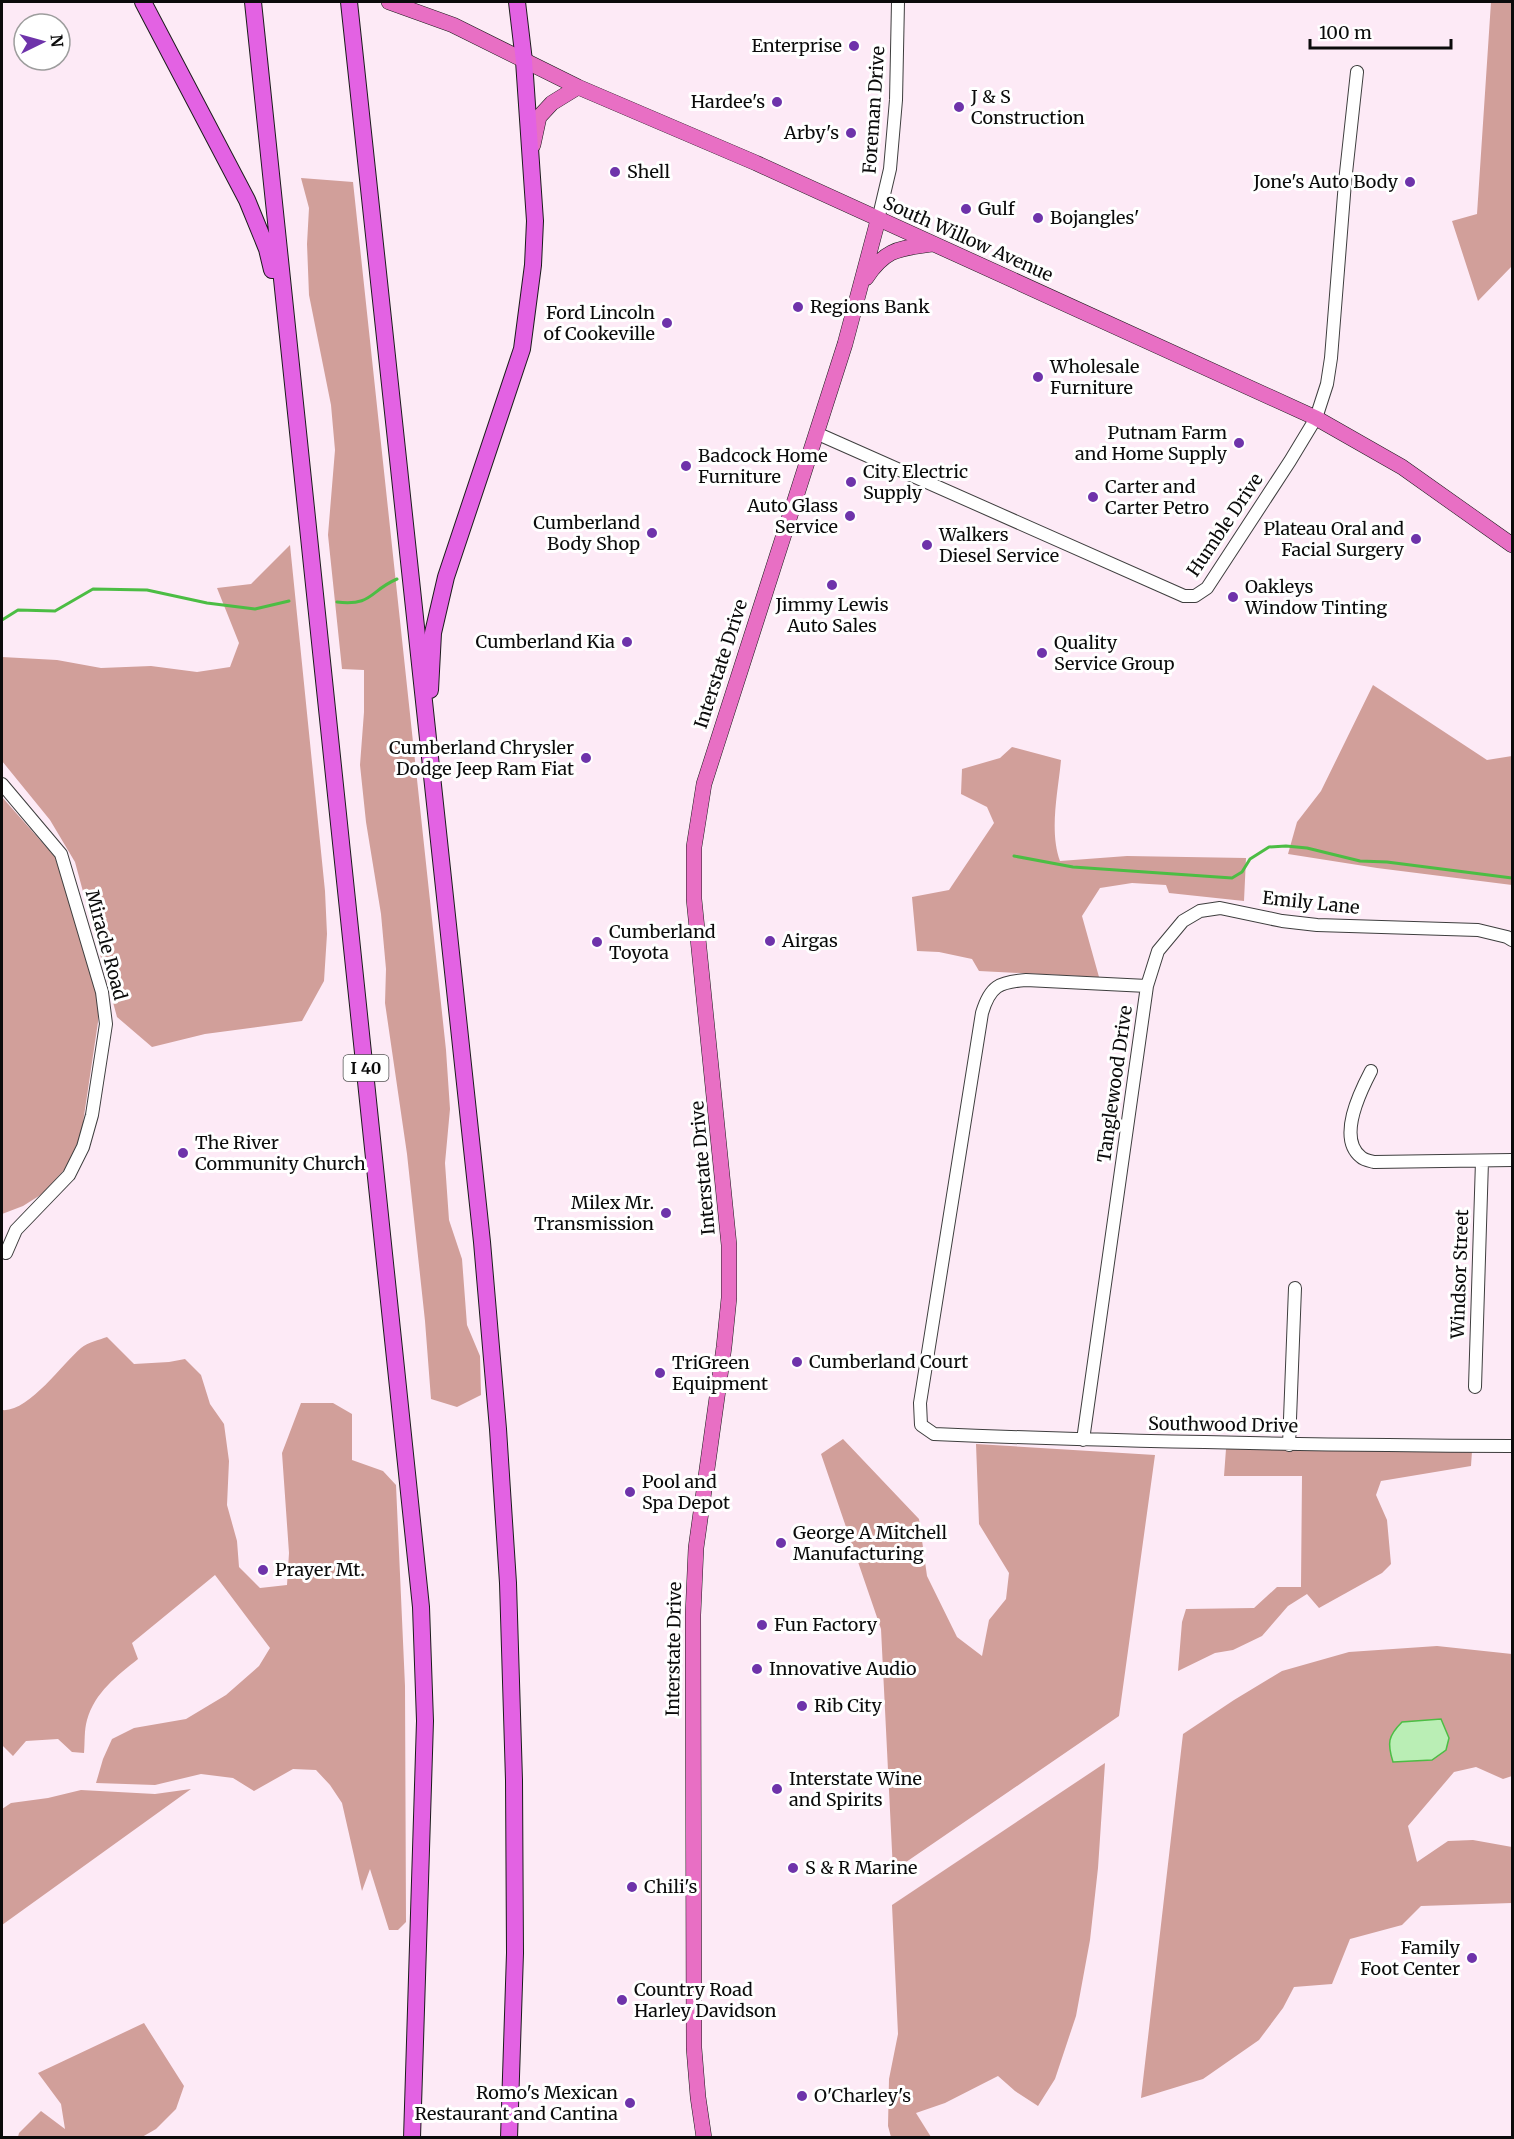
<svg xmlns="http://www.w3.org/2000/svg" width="1514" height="2139" viewBox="0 0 1514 2139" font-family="Merriweather,serif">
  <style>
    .forest { fill: #d19f9a }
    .water { fill: #baeeb5; stroke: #4cbd44; stroke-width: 1.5 }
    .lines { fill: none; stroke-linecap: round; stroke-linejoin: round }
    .stream { stroke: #4cbd44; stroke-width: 3 }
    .minor-casing { stroke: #3e3e3e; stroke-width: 14 }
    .major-casing { stroke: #1c1c1c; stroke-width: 16 }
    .highway-casing { stroke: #1c1c1c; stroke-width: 18 }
    .minor { stroke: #fff; stroke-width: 12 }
    .major { stroke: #e86fc4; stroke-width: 15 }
    .highway { stroke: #e362e3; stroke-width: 16 }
    .poi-dot { fill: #6e33aa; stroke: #fff; stroke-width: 2 }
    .labels { text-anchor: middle; stroke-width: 6; stroke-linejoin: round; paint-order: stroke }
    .shield { fill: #fff; stroke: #545454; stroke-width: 1.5 }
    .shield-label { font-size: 16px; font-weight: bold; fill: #0b0b0b }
    .poi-label { font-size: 18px; fill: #0b0b0b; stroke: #fff; text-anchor: start }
    .street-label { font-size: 18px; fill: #0b0b0b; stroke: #fff }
  </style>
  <rect width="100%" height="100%" fill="#fdeaf6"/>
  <path class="forest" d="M1491 2H1512V266L1478 301 1452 221 1477 214Z
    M301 178 353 182 446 1050 450 1109 445 1163 449 1220 462 1259 467 1325 480 1356 481 1395 457 1407 431 1399 425 1321 407 1154 385 1003 386 969 381 914 366 822 360 765 364 712V670L342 669 328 535 335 450 331 405 309 295 307 244 309 208Z
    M290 545 325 891 327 934 324 981 302 1021 205 1034 152 1047 117 1017 75 862 50 820 2 761V657L57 660 101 668 151 666 197 672 230 667 239 643 217 588 251 584Z
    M1373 685 1487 760 1512 756V885L1377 868 1288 854 1297 822 1321 791Z
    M1012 747 1061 760C1058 792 1049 831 1060 861L1127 856 1246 858 1244 901 1169 893 1166 885 1132 883 1100 888 1082 916 1099 977 979 971 972 959 939 952 917 951 912 897 949 890 994 823 987 807 961 794 962 769 1000 758Z
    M2 797 55 857 98 993V1022L81 1136 65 1169 42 1194 23 1206 2 1214Z
    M107 1337 134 1364 169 1362 185 1359 201 1375 210 1404 224 1424 229 1461 227 1505 237 1541 239 1567 260 1588 287 1585 289 1553 282 1453 301 1403H333L352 1414V1460L383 1471 396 1485 405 1686 406 1922 398 1930H389L370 1869 362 1891 342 1803 330 1785 316 1770 293 1769 254 1791 233 1778 201 1774 155 1785 96 1783 103 1759 112 1739 134 1728 186 1719 226 1695 259 1666 270 1648 215 1575 132 1643 138 1659C117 1676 95 1692 87 1720 84 1730 85 1743 84 1753L72 1752 58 1739 26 1741 13 1756 2 1745V1410C28 1413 62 1364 81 1348 88 1342 99 1340 107 1337Z
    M843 1439 919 1519 927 1576 957 1637 982 1656 989 1620 1006 1599 1009 1573 979 1524 976 1444 1155 1455 1119 1716 893 1871 881 1629 821 1454Z
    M1226 1449 1472 1451 1471 1466 1381 1481 1376 1495 1387 1520 1391 1564 1382 1573 1319 1608 1307 1594 1288 1606 1262 1636 1233 1650 1215 1653 1178 1671 1182 1622 1186 1609 1254 1608 1277 1587H1301L1302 1476H1224Z
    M1437 1646 1512 1654V1776L1503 1779 1476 1767 1454 1772 1408 1826 1417 1862 1448 1841 1473 1840 1512 1847V1903L1421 1906 1402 1925 1350 1939 1332 1984 1294 1987 1283 2008 1259 2040 1203 2079 1141 2098 1183 1734 1234 1700 1282 1671 1349 1652Z
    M1105 1763 1098 1868 1090 1940 1076 2016 1055 2079 1038 2106 1015 2091 998 2076 945 2103 916 2113 931 2137H891L888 2126 889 2079 898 2034 892 1905Z
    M191 1789 2 1925V1809L11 1803 48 1798 81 1790 155 1794Z
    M144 2023 184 2086 176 2109 156 2129 142 2137H18L19 2133 41 2111 65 2129 61 2104 38 2073Z"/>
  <path class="water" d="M1441 1719 1449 1738 1446 1750 1432 1760 1393 1762C1387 1743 1388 1736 1402 1722Z"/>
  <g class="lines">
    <path class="stream" d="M337 602C373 606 369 591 397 579
      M2 620 18 610 55 611 93 589 147 590 207 603 255 609 289 601
      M1014 856 1073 867 1232 878 1242 872 1250 859 1269 847 1286 846 1307 848 1360 861 1387 862 1512 878"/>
    <defs>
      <path id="minor" d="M878 220 890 169 896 100 898 2
        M816 433 1184 596H1195L1207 588 1290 461 1316 418 1327 384 1331 358 1345 182 1357 72
        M2 784 61 854 102 992 106 1024 92 1115 83 1147 69 1175 16 1230 6 1253
        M1147 986 1158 951 1183 921 1200 911 1220 908 1282 921 1317 925 1478 930 1507 937 1512 940
        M1371 1071C1360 1092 1337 1138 1361 1157 1364 1160 1370 1161 1374 1162L1512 1160
        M1475 1387 1482 1161
        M1083 1440 1147 986 1026 980C999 982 990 986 982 1013L920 1403 921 1425 934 1434C1127 1442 1319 1445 1512 1446
        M1289 1445 1295 1288"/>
      <path id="major" d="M389 2 453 25 578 87 756 163 1316 418 1402 467 1512 545
        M533 145 539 117 552 103 578 87
        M866 278C886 248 899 249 932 244
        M704 2138 698 2097 694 2048 693 1615 696 1548 724 1347 729 1298V1245L694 899V847L704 784 845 344 878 220"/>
      <path id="highway" d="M143 2 247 200 267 249 272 270
        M253 2 421 1607 425 1721 412 2138
        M349 2 482 1242 498 1429 508 1583 514 1780 515 1953 509 2138
        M430 690 433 633 446 577 522 349 533 265 535 221 524 61 517 2"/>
    </defs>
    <use href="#minor" class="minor-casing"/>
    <use href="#major" class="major-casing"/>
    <use href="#highway" class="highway-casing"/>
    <use href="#minor" class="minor"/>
    <use href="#major" class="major"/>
    <use href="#highway" class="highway"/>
  </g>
  <g class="poi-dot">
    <circle cx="854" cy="46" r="6"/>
    <circle cx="777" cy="102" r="6"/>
    <circle cx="959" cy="107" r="6"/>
    <circle cx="851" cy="133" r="6"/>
    <circle cx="615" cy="172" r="6"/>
    <circle cx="1410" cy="182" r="6"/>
    <circle cx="966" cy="209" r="6"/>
    <circle cx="1038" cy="218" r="6"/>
    <circle cx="798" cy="307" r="6"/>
    <circle cx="667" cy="323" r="6"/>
    <circle cx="1038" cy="377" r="6"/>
    <circle cx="1239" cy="443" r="6"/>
    <circle cx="686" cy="466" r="6"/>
    <circle cx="851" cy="482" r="6"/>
    <circle cx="1093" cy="497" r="6"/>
    <circle cx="850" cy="516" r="6"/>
    <circle cx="652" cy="533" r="6"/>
    <circle cx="1416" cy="539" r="6"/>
    <circle cx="927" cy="545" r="6"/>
    <circle cx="832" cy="585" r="6"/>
    <circle cx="1233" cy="597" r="6"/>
    <circle cx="627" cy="642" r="6"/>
    <circle cx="1042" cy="653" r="6"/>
    <circle cx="586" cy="758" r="6"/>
    <circle cx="770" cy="941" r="6"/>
    <circle cx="597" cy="942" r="6"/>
    <circle cx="183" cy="1153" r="6"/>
    <circle cx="666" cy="1213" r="6"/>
    <circle cx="797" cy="1362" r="6"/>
    <circle cx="660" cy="1373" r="6"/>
    <circle cx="630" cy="1492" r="6"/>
    <circle cx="781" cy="1543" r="6"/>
    <circle cx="263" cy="1570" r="6"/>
    <circle cx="762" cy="1625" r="6"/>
    <circle cx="757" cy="1669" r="6"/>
    <circle cx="802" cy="1706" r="6"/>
    <circle cx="777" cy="1789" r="6"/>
    <circle cx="793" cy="1868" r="6"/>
    <circle cx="632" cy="1887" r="6"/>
    <circle cx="1472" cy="1958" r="6"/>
    <circle cx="622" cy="2000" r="6"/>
    <circle cx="802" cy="2096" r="6"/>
    <circle cx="630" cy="2103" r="6"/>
  </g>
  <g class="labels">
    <rect class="shield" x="343.5" y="1055" width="45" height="26" rx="4.5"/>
    <g class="shield-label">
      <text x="366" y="1074">I 40</text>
    </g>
    <g class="poi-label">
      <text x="842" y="52" text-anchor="end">Enterprise</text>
      <text x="971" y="103">J &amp; S<tspan x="971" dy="21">Construction</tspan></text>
      <text x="765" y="108" text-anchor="end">Hardee's</text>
      <text x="839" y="139" text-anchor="end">Arby's</text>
      <text x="627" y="178">Shell</text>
      <text x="1398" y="188" text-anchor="end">Jone's Auto Body</text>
      <text x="978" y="215">Gulf</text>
      <text x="1050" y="224">Bojangles'</text>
      <text x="810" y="313">Regions Bank</text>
      <text x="655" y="319" text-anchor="end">Ford Lincoln<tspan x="655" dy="21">of Cookeville</tspan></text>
      <text x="1050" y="373">Wholesale<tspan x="1050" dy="21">Furniture</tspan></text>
      <text x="1227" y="439" text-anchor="end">Putnam Farm<tspan x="1227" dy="21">and Home Supply</tspan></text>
      <text x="698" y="462">Badcock Home<tspan x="698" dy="21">Furniture</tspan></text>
      <text x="863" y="478">City Electric<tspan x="863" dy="21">Supply</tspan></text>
      <text x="1105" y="493">Carter and<tspan x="1105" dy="21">Carter Petro</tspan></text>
      <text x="838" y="512" text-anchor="end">Auto Glass<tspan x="838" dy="21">Service</tspan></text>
      <text x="640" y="529" text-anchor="end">Cumberland<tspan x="640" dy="21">Body Shop</tspan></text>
      <text x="1404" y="535" text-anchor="end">Plateau Oral and<tspan x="1404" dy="21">Facial Surgery</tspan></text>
      <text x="939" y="541">Walkers<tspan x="939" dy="21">Diesel Service</tspan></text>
      <text x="1245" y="593">Oakleys<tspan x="1245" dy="21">Window Tinting</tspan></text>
      <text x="832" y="611" text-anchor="middle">Jimmy Lewis<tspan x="832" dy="21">Auto Sales</tspan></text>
      <text x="615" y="648" text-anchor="end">Cumberland Kia</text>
      <text x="1054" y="649">Quality<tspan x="1054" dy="21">Service Group</tspan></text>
      <text x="574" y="754" text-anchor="end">Cumberland Chrysler<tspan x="574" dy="21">Dodge Jeep Ram Fiat</tspan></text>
      <text x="609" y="938">Cumberland<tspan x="609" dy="21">Toyota</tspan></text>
      <text x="782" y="947">Airgas</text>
      <text x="195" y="1149">The River<tspan x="195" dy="21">Community Church</tspan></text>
      <text x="654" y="1209" text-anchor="end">Milex Mr.<tspan x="654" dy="21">Transmission</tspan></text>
      <text x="809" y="1368">Cumberland Court</text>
      <text x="672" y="1369">TriGreen<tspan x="672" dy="21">Equipment</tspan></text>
      <text x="642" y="1488">Pool and<tspan x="642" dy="21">Spa Depot</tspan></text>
      <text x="793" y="1539">George A Mitchell<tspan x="793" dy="21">Manufacturing</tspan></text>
      <text x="275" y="1576">Prayer Mt.</text>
      <text x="774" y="1631">Fun Factory</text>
      <text x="769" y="1675">Innovative Audio</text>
      <text x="814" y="1712">Rib City</text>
      <text x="789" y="1785">Interstate Wine<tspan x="789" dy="21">and Spirits</tspan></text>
      <text x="805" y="1874">S &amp; R Marine</text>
      <text x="644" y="1893">Chili's</text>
      <text x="1460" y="1954" text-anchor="end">Family<tspan x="1460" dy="21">Foot Center</tspan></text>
      <text x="634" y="1996">Country Road<tspan x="634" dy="21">Harley Davidson</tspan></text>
      <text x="618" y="2099" text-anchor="end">Romo's Mexican<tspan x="618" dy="21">Restaurant and Cantina</tspan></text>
      <text x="814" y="2102">O'Charley's</text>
    </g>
    <g class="street-label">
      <text transform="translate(874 110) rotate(-86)" y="6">Foreman Drive</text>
      <text transform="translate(968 239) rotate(24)" y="6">South Willow Avenue</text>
      <text transform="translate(1225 525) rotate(-56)" y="6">Humble Drive</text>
      <text transform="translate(721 664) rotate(-72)" y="6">Interstate Drive</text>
      <text transform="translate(1311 903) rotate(6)" y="6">Emily Lane</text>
      <text transform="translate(106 945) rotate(75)" y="6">Miracle Road</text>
      <text transform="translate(1115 1084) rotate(-82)" y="6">Tanglewood Drive</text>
      <text transform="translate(703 1168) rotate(-95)" y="6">Interstate Drive</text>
      <text transform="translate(1460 1274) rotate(-88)" y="6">Windsor Street</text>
      <text transform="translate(1223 1425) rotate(1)" y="6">Southwood Drive</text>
      <text transform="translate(674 1649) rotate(-89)" y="6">Interstate Drive</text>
    </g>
  </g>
  <rect width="1514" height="2139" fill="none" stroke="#0b0b0b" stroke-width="6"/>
  <g transform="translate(42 42) rotate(85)"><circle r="28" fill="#ffffff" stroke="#9d9d9d" stroke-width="1.5"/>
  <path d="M0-4.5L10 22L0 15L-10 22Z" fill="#6e33aa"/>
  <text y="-9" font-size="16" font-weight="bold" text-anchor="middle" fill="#0b0b0b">N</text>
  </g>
  <path d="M1310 39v9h141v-9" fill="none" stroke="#0b0b0b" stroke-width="3"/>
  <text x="1319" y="39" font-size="18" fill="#0b0b0b" stroke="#ffffff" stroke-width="4.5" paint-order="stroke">100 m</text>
</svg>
